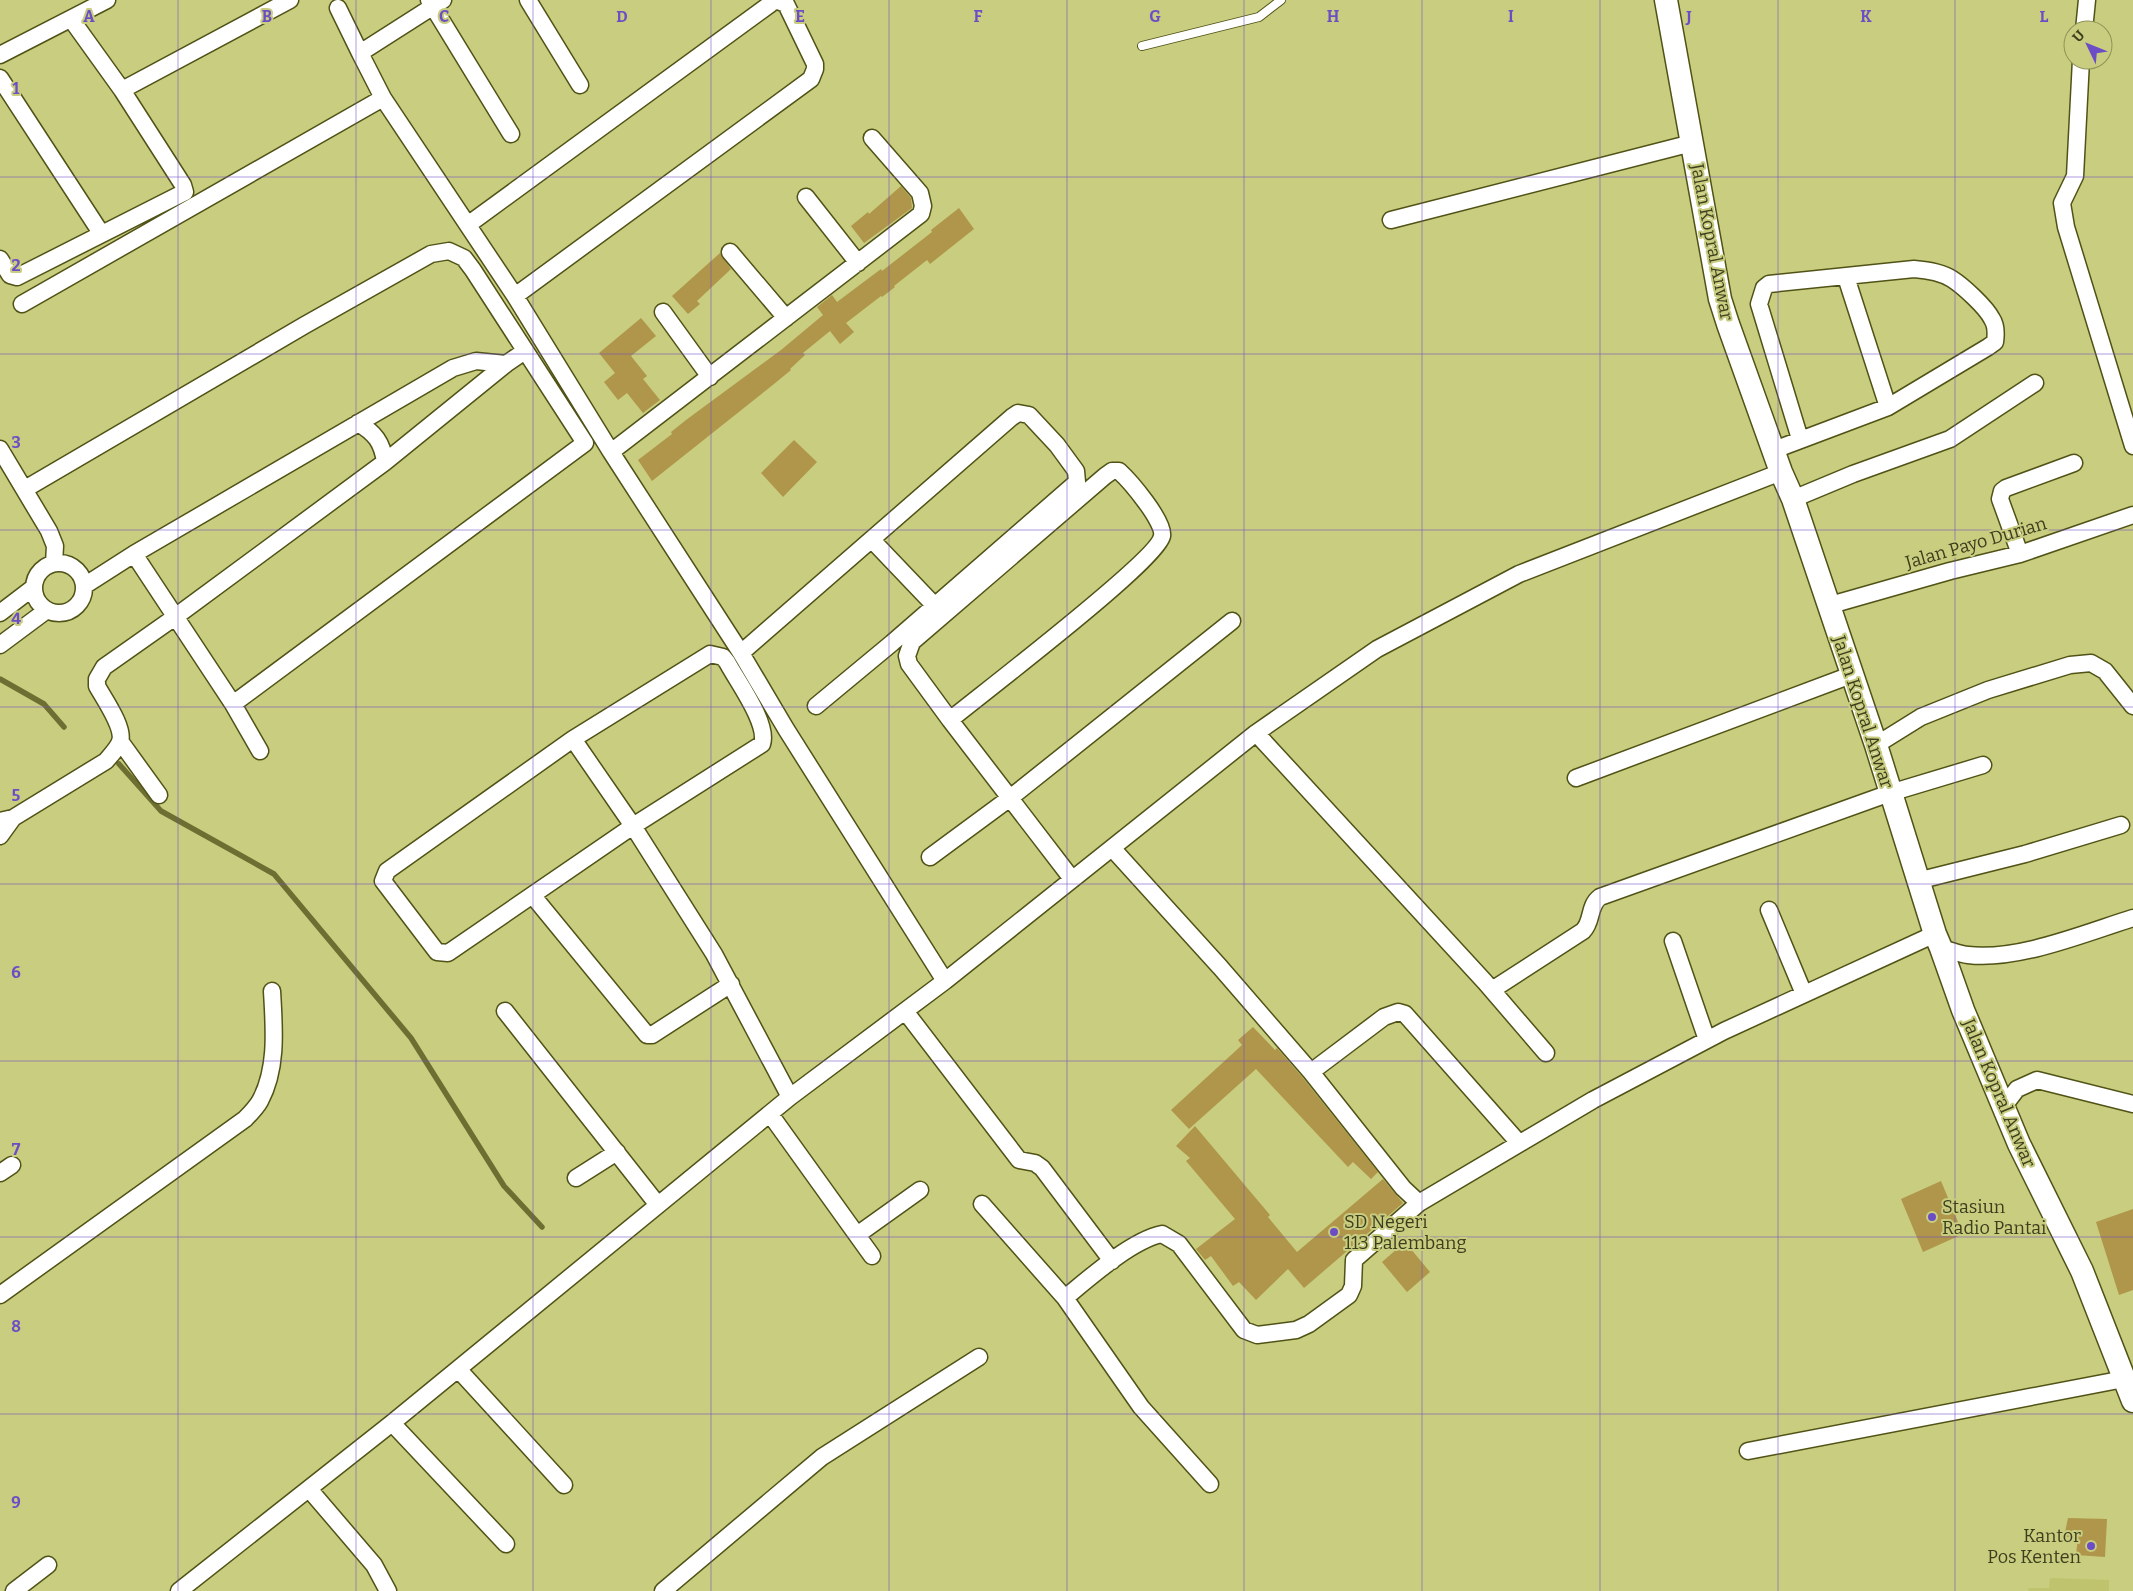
<svg xmlns="http://www.w3.org/2000/svg" width="2133" height="1591" viewBox="0 0 2133 1591" font-family="Bitter,serif">
  <style>
    .built { fill: #bfc36d }
    .lines { fill: none; stroke-linecap: round; stroke-linejoin: round }
    .stream { stroke: #6d6f32; stroke-width: 5.5 }
    .building { fill: #af964a }
    .lane-casing { stroke: #505216; stroke-width: 10 }
    .street-casing { stroke: #505216; stroke-width: 19 }
    .secondary-casing { stroke: #505216; stroke-width: 25 }
    .lane { stroke: #fff; stroke-width: 8 }
    .street { stroke: #fff; stroke-width: 16 }
    .secondary { stroke: #fff; stroke-width: 22 }
    .grid { fill: none; stroke: #6d4dc6; stroke-width: 1; stroke-opacity: 0.55 }
    .poi-dot { fill: #6d4dc6; stroke: #c8cd7f; stroke-width: 2 }
    .labels { text-anchor: middle; stroke-width: 4; stroke-linejoin: round; paint-order: stroke }
    .street-label { font-size: 18px; fill: #3d3e1e; stroke: #c8cd7f }
    .poi-label { font-size: 18px; fill: #3d3e1e; stroke: #c8cd7f; text-anchor: start }
    .grid-label { font-size: 16px; text-anchor: middle; font-weight: bold; fill: #6d4dc6; stroke: #c8cd7f; stroke-width: 4; stroke-linejoin: round; paint-order: stroke }
  </style>
  <rect width="100%" height="100%" fill="#c8cd7f"/>
  <path class="built" d="M2050 1578 2109 1580V1591H2028L2029 1588H2049Z"/>
  <g class="lines">
    <path class="stream" d="M0 679 44 704 64 727
      M119 764 161 811 274 874 411 1038 504 1186 542 1227"/>
  </g>
  <path class="building" d="M901 186 911 198 912 208 864 243 851 226 868 212 869 214Z
    M959 208 974 229 930 264 927 260 894 286 895 287 882 297 881 296 846 323 854 332 840 344 830 331 803 353 805 355 790 369 791 370 774 384 652 481 638 460 672 434 671 432 686 420 781 350 823 315 817 307 832 295 837 302 881 269 882 271 932 232 931 230Z
    M720 253 731 269 697 301 700 304 688 314 672 296Z
    M641 318 656 336 631 356 647 376 643 379 660 400 643 413 627 393 618 400 604 382 615 373 599 353Z
    M794 440 817 462 783 497 761 473Z
    M1253 1027 1275 1050 1277 1048 1303 1078 1378 1172 1371 1179 1353 1162 1348 1167 1256 1069 1189 1129 1171 1110 1242 1045 1238 1040Z
    M1195 1126 1270 1215 1268 1217 1297 1252 1383 1179 1403 1203 1304 1288 1288 1269 1256 1300 1239 1282 1233 1286 1211 1256 1205 1260 1196 1249 1235 1219 1186 1161 1190 1158 1176 1146Z
    M1941 1181 1963 1234 1923 1252 1901 1199Z
    M2133 1209V1290L2119 1295 2096 1222Z
    M1405 1242 1430 1272 1407 1292 1382 1262Z
    M2068 1518 2107 1519 2105 1557 2076 1555 2078 1537H2064Z"/>
  <g class="lines">
    <defs>
      <path id="lane" d="M1142 46 1259 17 1281 0"/>
      <path id="street" d="M429 0 511 134
        M443 0 360 53 383 98 515 296 611 452 741 653 786 729 945 981
        M528 0 580 85
        M338 8 360 53
        M2084 30 2087 0
        M0 55 107 0
        M2081 60 2075 176 2062 203 2066 227 2133 446
        M0 78 101 233
        M122 90 290 0
        M806 197 858 263
        M1391 220 1692 143
        M469 224 773 2 778 1 786 4 815 64V69L811 79 515 296
        M730 252 786 318
        M0 259 10 275 17 277 185 192 183 185 122 90 71 19
        M1846 277 1888 407
        M22 304 383 98
        M663 312 710 377
        M358 423C375 433 382 442 385 462
        M0 449 49 531 55 546 54 563
        M1774 450 1888 407 1988 347 1995 342C1996 335 1996 325 1992 319 1986 307 1963 286 1952 279 1941 272 1927 270 1914 269L1769 284 1764 288 1759 304 1800 439
        M611 452 921 214 923 206 920 193 872 138
        M25 489 305 325 431 254 449 251 464 258 473 270 585 443 233 704
        M1793 499 1853 474 1950 439 2035 383
        M872 540 935 606
        M134 554 233 704 260 751
        M2020 554 2000 499 2002 491 2006 488 2074 463
        M34 588a25 25 0 1 1 50 0a25 25 0 1 1-50 0Z
        M84 586 134 554 453 368 476 361 506 364
        M1827 606 1950 571 2020 554 2133 515
        M0 613 34 587
        M0 645 47 610
        M741 653 1012 417 1018 413 1029 415 1057 445 1076 471 1077 482 892 643 816 706
        M710 654 723 657 727 662C737 681 769 724 762 744L633 826 448 953 437 952 383 881 387 871 573 739Z
        M950 720C979 696 1158 560 1162 536 1165 522 1130 481 1119 471H1112L1105 476 912 642 907 656 909 664 950 720 1072 879
        M1256 733 1485 982 1546 1053
        M573 739 633 826 714 954 790 1097
        M120 741 159 795
        M1876 745 1921 717 1988 690 2070 665 2091 663 2105 671 2133 706
        M1576 778 1851 675
        M0 821 13 818 106 761C111 755 117 749 120 742 125 728 104 699 97 686V679L104 667 175 617 385 462 506 364 525 351
        M0 836 13 818
        M1112 848 1220 967 1311 1072 1403 1188 1419 1203
        M930 857 1010 798 1232 621
        M1917 881 2025 854 2121 825
        M533 896 647 1035H652L731 984
        M1769 910 1804 994
        M1673 941 1707 1040
        M1941 948C1950 950 1959 954 1968 955 2018 961 2085 933 2133 918
        M1492 990 1583 931C1593 921 1588 906 1600 897L1890 793 1983 765
        M505 1011 658 1205
        M905 1011 1019 1160 1035 1163 1042 1168 1112 1261
        M1311 1072 1384 1017 1398 1012 1405 1014 1519 1143
        M2004 1106 2017 1089 2037 1080 2133 1104
        M770 1114 872 1256
        M0 1173 12 1165
        M576 1178 617 1152
        M982 1204 1065 1298
        M857 1235 920 1190
        M0 1295 245 1119C250 1114 256 1108 260 1101 278 1068 274 1027 272 991
        M458 1369 564 1485
        M392 1423 506 1544
        M1748 1451 2124 1379
        M1210 1484 1141 1407 1065 1298C1089 1278 1132 1240 1162 1234L1179 1244 1244 1330 1257 1335 1296 1330 1309 1324 1349 1295 1353 1286 1354 1260 1419 1203 1593 1100 1724 1031 1935 934
        M309 1489 374 1565 388 1591
        M14 1591 48 1565
        M179 1591 392 1423 790 1097 945 981 1256 733 1377 649 1519 574 1781 472
        M663 1591 822 1457 979 1357"/>
      <path id="secondary" d="M1666 0 1720 299 1728 324 1781 472 1793 499 1876 745 1935 934 1941 948 1963 1010 2019 1144 2082 1271 2133 1401"/>
    </defs>
    <use href="#lane" class="lane-casing"/>
    <use href="#street" class="street-casing"/>
    <use href="#secondary" class="secondary-casing"/>
    <use href="#lane" class="lane"/>
    <use href="#street" class="street"/>
    <use href="#secondary" class="secondary"/>
  </g>
  <path class="grid" d="M178 0V1591M356 0V1591M533 0V1591M711 0V1591M889 0V1591M1067 0V1591M1244 0V1591M1422 0V1591M1600 0V1591M1778 0V1591M1955 0V1591M0 177H2133M0 354H2133M0 530H2133M0 707H2133M0 884H2133M0 1061H2133M0 1237H2133M0 1414H2133"/>
  <g class="poi-dot">
    <circle cx="1932" cy="1217" r="5"/>
    <circle cx="1334" cy="1232" r="5"/>
    <circle cx="2091" cy="1546" r="5"/>
  </g>
  <g class="labels">
    <g class="street-label">
      <text transform="translate(1712 242) rotate(79)" y="6">Jalan Kopral Anwar</text>
      <text transform="translate(1976 543) rotate(-16)" y="6">Jalan Payo Durian</text>
      <text transform="translate(1863 712) rotate(72)" y="6">Jalan Kopral Anwar</text>
      <text transform="translate(1999 1093) rotate(67)" y="6">Jalan Kopral Anwar</text>
    </g>
    <g class="poi-label">
      <text x="1942" y="1213">Stasiun<tspan x="1942" dy="21">Radio Pantai</tspan></text>
      <text x="1344" y="1228">SD Negeri<tspan x="1344" dy="21">113 Palembang</tspan></text>
      <text x="2081" y="1542" text-anchor="end">Kantor<tspan x="2081" dy="21">Pos Kenten</tspan></text>
    </g>
  </g>
  <g class="grid-label">
    <text x="89" y="22">A</text>
    <text x="267" y="22">B</text>
    <text x="444" y="22">C</text>
    <text x="622" y="22">D</text>
    <text x="800" y="22">E</text>
    <text x="978" y="22">F</text>
    <text x="1155" y="22">G</text>
    <text x="1333" y="22">H</text>
    <text x="1511" y="22">I</text>
    <text x="1689" y="22">J</text>
    <text x="1866" y="22">K</text>
    <text x="2044" y="22">L</text>
    <text x="16" y="94">1</text>
    <text x="16" y="271">2</text>
    <text x="16" y="448">3</text>
    <text x="16" y="624">4</text>
    <text x="16" y="801">5</text>
    <text x="16" y="978">6</text>
    <text x="16" y="1155">7</text>
    <text x="16" y="1332">8</text>
    <text x="16" y="1508">9</text>
  </g>
  <g transform="translate(2088 45) rotate(313)"><circle r="24" fill="#c8cd7f" stroke="#909458"/>
  <path d="M0-4L9 19L0 12L-9 19Z" fill="#6d4dc6"/>
  <text y="-8" font-size="14" font-weight="bold" text-anchor="middle" fill="#3d3e1e">U</text>
  </g>
</svg>
